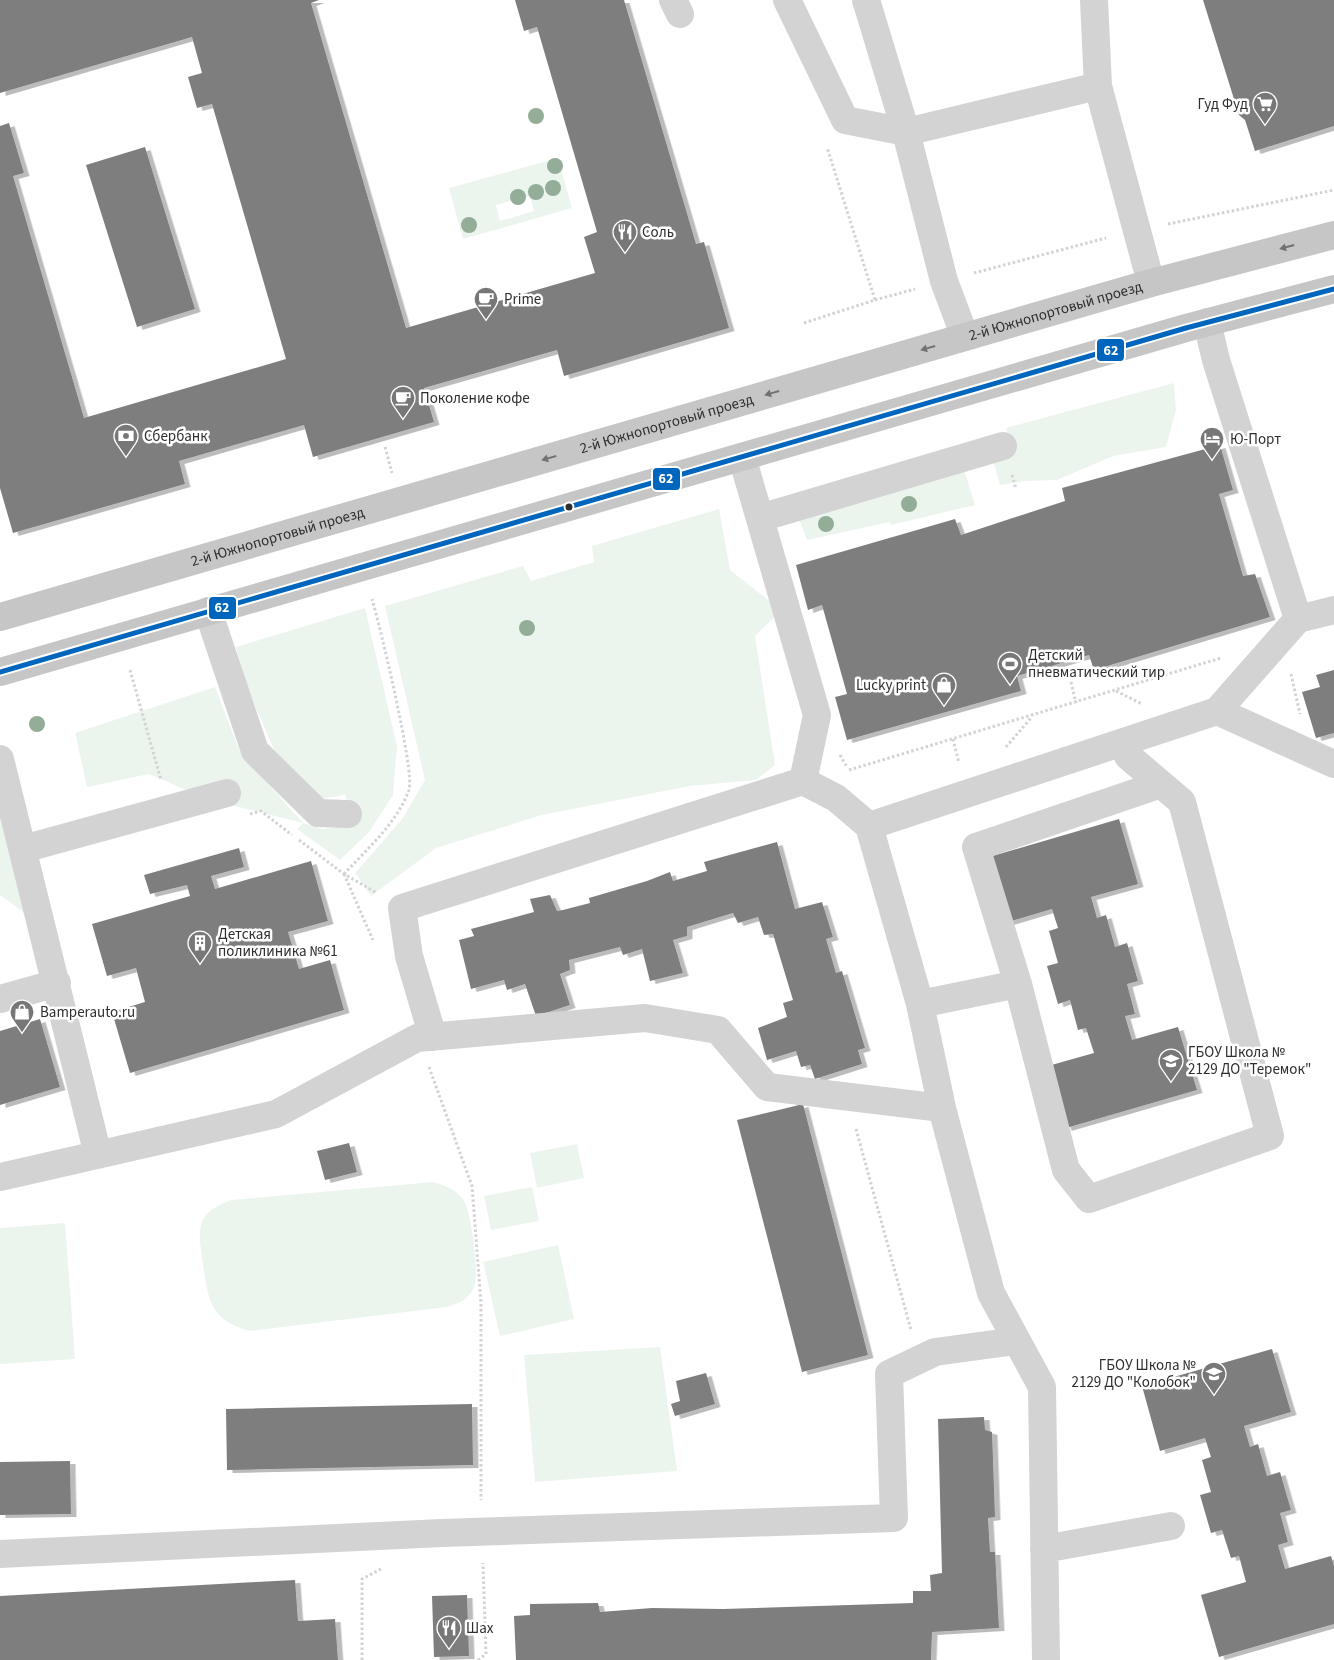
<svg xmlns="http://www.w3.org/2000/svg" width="1334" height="1660" viewBox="0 0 1334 1660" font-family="'Source Sans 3',sans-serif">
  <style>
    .green { fill: #ecf5ed; fill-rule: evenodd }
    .building { fill: #7e7e7e; filter: url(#shadow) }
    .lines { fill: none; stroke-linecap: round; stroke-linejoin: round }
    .path { stroke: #d3d3d3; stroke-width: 3; stroke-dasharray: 2.5 2.5; stroke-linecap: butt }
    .minor { stroke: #d3d3d3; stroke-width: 28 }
    .major { stroke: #c6c6c6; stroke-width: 28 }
    .bus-1-casing { stroke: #fff; stroke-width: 9 }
    .bus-1 { stroke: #0065bd; stroke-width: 5 }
    .tree { fill: #93ad99 }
    .oneway { fill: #727272 }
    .bus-dot { fill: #2e2e2e; stroke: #fff; stroke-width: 2 }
    .labels { text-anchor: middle; stroke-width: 5; stroke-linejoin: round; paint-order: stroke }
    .poi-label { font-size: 15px; fill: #2e2e2e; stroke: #fff; text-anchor: start }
    .street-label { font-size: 15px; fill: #2e2e2e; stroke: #fff }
    .line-badge { stroke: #fff; stroke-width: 2 }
    .badge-label { font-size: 14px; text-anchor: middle; font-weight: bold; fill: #fff }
  </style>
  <defs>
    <filter id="shadow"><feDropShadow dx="5.5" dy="3" stdDeviation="0" flood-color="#0004"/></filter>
  </defs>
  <rect width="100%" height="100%" fill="#fff"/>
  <path class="green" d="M558 158 572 208 463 239 449 188ZM530 196 534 211 500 221 496 205Z
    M1174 383 1176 410 1166 447 1113 456 1057 480 1024 481 1000 485 993 460 1012 450 1006 428Z
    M964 469 975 505 891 525 890 522 807 540 799 519Z
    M719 509 730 570 781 610 755 636 775 765 756 780 690 786 542 815 436 848 371 896 355 873 403 818 425 780 385 606 523 566 531 581 594 562 592 546Z
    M365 608 397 746 393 795 369 832 340 860 297 829 303 823 207 799 149 774 87 787 75 733 215 687 240 752 303 823 323 829 354 824 345 795 322 799 276 754 246 685 236 647Z
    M0 807 36 921 0 895Z
    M577 1144 584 1178 537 1188 530 1153Z
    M433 1182C444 1185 455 1189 463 1199 471 1210 480 1275 474 1287 469 1299 458 1304 447 1307L250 1331C210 1320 208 1300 203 1264 198 1231 194 1212 232 1200Z
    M532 1187 539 1221 491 1230 484 1196Z
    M65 1223 75 1359 0 1364V1228Z
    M558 1245 574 1319 500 1336 483 1262Z
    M660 1347 677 1471 535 1482 524 1355Z"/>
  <path class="building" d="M0 0H319L311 3 406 328 595 273 584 237 597 232 537 27 524 31 515 0H624L696 244 704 242 729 328 564 376 557 350 424 388 434 422 313 457 304 425 179 461 185 484 13 533 0 488V126L9 123 24 173 13 176 84 418 286 359 212 104 197 108 188 77 202 73 192 37 0 93Z
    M1203 0H1334V126L1255 151 1245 120 1239 115Z
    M145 147 195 309 137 327 86 165Z
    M1220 445 1233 490 1219 494 1243 576 1255 574 1270 617 1094 670 1089 655 1017 676 1021 691 847 740 835 697 847 694 822 605 808 610 796 565 955 519 961 535 1065 501 1062 488Z
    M1334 670V733L1316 738 1302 692 1320 687 1316 675Z
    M1119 819 1138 884 1091 897 1097 918 1106 915 1115 947 1127 943 1138 981 1127 984 1135 1014 1125 1016 1132 1040 1178 1027 1197 1090 1066 1128 1048 1066 1094 1053 1086 1028 1078 1030 1070 1000 1058 1004 1047 966 1058 963 1049 931 1058 928 1052 909 1008 922 989 857Z
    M777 842 795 909 822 902 833 937 826 939 836 973 842 971 865 1048 858 1050 862 1064 815 1079 810 1065 801 1067 796 1051 767 1060 758 1028 787 1017 783 1003 793 1000 773 934 764 935 758 917 738 923 733 913 687 927V936L673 940 683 973 650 981 642 949 623 955 620 947 569 960 570 970 560 974 570 1005 536 1016 525 984 507 990 504 980 471 989 459 940 474 936 471 929 534 912 530 899 550 895 557 911 563 910 590 903 589 898 647 881 670 872 673 881 707 871 704 862Z
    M239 848 244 867 211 876 215 889 311 861 328 921 288 932 299 969 330 960 344 1010 130 1073 112 1012 145 1002 136 968 107 976 92 924 190 896 187 885 150 894 144 875Z
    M40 1019 60 1087 0 1105V1031Z
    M803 1104 868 1355 802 1372 737 1120Z
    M349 1143 357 1172 325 1180 317 1151Z
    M1272 1349 1291 1412 1244 1426 1250 1447 1258 1444 1267 1476 1280 1472 1291 1510 1280 1513 1288 1542 1278 1545 1285 1569 1331 1556 1334 1566V1624L1219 1657 1201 1595 1246 1582 1239 1556 1231 1558 1222 1530 1211 1533 1200 1495 1211 1492 1202 1460 1211 1457 1205 1438 1160 1451 1142 1386Z
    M706 1373 715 1404 675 1416 671 1404 680 1401 676 1381Z
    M472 1404 473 1465 227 1470 226 1409Z
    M984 1417 985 1430 992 1432 995 1517 988 1518 990 1552H995L999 1628 932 1632 931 1660H516L514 1616 530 1615V1604L598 1603 600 1612 652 1608 723 1609 913 1603V1591H931L930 1575 942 1573 938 1419Z
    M70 1461 71 1514 0 1515V1462Z
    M295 1580 298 1621 335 1619 338 1660H0V1596Z
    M467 1595 469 1656 434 1657 432 1596Z"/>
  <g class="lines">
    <path class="path" d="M1168 224 1334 190
      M974 273 1106 238
      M875 300 915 289
      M804 323 875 300 827 147
      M385 447 392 473
      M1012 475 1016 489
      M130 670 161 780
      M1291 674 1300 714
      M1071 682 1076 703
      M1116 691 1142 704
      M953 739 959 763
      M1006 747 1031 718
      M840 755 847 767
      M849 770 1221 658
      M250 814 261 811 292 835
      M299 840 344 874 377 893
      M344 874 373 940
      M344 874C367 849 397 823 409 790 415 771 380 626 372 599
      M429 1067 472 1186 481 1303V1500
      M856 1129 911 1330
      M362 1660V1579L381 1569
      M478 1660 486 1654 483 1563"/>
    <path class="minor" d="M673 0 680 14
      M787 0 845 120 906 132 1098 86
      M866 0 906 132 944 281 965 337
      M1094 0 1098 86 1151 283
      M1207 322 1216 360 1298 619
      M742 457 817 715 803 781
      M760 518 1003 446
      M208 611 255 751 318 813 348 814
      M1217 711 1334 764
      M1128 756 1182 802 1270 1136 1089 1199 1066 1170 1018 984 976 847 1161 784
      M0 759 98 1155
      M869 826 1217 711 1298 619 1334 610
      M23 849 227 793
      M0 999 57 983
      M920 1004 1018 984
      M433 1037 409 956 402 908 803 781 836 798 869 826 920 1004 942 1108 991 1293 1042 1387 1046 1660
      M0 1177 276 1114 417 1038 645 1018 718 1030 767 1087 942 1108
      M1044 1549 1171 1526
      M0 1554 442 1533 894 1518 889 1374 935 1352 1016 1341"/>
    <g class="major">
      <path id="s1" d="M0 617 1151 283 1334 235"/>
      <path d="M0 672 1186 328 1334 289"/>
    </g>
    <defs>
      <path id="bus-1" d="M0 672 1186 328 1334 289"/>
    </defs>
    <use href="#bus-1" class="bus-1-casing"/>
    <use href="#bus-1" class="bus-1"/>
  </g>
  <g class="tree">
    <circle cx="536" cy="116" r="8"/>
    <circle cx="555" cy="166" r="8"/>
    <circle cx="553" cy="188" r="8"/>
    <circle cx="536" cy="192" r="8"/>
    <circle cx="518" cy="197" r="8"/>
    <circle cx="469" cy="225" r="8"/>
    <circle cx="909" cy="504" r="8"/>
    <circle cx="826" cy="524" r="8"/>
    <circle cx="527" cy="628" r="8"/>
    <circle cx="37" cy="724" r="8"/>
  </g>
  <defs><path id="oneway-solid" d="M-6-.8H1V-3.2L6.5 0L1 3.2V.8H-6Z" transform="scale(1.25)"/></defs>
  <g class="oneway">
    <use href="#oneway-solid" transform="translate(1287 247) rotate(165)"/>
    <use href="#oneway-solid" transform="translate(928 348) rotate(164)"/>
    <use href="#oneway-solid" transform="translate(772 393) rotate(164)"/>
    <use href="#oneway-solid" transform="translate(549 458) rotate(164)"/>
  </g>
  <defs>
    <symbol id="supermarket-pin" viewBox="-11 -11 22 30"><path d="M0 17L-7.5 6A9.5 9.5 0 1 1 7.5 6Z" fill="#777" stroke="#fff"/><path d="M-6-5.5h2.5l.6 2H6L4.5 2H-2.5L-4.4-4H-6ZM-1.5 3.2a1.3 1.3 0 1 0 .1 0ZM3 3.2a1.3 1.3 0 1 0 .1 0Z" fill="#fff"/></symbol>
    <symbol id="restaurant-pin" viewBox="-11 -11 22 30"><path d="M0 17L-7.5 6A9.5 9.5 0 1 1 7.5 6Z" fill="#777" stroke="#fff"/><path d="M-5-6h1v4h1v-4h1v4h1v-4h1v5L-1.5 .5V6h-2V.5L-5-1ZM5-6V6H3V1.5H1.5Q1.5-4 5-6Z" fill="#fff"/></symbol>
    <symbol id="cafe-pin" viewBox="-11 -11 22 30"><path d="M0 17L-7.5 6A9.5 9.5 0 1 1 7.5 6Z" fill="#777" stroke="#fff"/><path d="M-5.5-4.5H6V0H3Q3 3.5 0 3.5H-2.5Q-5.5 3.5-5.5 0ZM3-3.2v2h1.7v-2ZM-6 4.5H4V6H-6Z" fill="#fff"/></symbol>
    <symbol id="bank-pin" viewBox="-11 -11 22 30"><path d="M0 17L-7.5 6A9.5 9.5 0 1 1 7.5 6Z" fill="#777" stroke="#fff"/><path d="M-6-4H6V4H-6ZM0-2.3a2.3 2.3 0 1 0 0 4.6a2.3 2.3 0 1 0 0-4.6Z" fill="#fff"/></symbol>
    <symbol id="hotel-pin" viewBox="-11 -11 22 30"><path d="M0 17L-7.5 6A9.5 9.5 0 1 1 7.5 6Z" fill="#777" stroke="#fff"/><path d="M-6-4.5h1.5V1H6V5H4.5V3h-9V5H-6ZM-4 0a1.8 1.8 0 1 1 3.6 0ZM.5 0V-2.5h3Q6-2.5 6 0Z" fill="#fff"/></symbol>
    <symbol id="stadium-pin" viewBox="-11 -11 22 30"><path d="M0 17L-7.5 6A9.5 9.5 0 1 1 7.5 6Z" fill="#777" stroke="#fff"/><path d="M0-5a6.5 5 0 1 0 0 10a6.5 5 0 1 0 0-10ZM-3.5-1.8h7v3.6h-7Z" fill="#fff"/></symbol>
    <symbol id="shop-pin" viewBox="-11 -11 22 30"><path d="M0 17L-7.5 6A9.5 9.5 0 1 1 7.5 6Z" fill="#777" stroke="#fff"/><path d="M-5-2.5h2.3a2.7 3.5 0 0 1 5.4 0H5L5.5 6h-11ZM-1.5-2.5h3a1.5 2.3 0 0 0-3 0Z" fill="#fff"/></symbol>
    <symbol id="building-pin" viewBox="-11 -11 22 30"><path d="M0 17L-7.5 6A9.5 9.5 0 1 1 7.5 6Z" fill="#777" stroke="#fff"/><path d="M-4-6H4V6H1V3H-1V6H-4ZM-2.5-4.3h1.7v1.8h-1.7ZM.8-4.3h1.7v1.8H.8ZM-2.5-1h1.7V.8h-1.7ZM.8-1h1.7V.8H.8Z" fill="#fff"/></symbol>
    <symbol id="school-pin" viewBox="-11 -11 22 30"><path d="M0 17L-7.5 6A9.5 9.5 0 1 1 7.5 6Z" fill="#777" stroke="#fff"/><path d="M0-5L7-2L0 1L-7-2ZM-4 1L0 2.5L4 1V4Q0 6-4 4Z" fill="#fff"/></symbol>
  </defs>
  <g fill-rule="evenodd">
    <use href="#supermarket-pin" x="1251" y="90" width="28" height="38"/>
    <use href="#restaurant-pin" x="611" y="218" width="28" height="38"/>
    <use href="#cafe-pin" x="472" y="285" width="28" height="38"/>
    <use href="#cafe-pin" x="389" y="384" width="28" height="38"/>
    <use href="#bank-pin" x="112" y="422" width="28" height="38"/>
    <use href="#hotel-pin" x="1198" y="425" width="28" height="38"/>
    <use href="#stadium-pin" x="996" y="650" width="28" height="38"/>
    <use href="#shop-pin" x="930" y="671" width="28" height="38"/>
    <use href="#building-pin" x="186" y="929" width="28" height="38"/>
    <use href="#shop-pin" x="8" y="998" width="28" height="38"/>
    <use href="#school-pin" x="1157" y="1047" width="28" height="38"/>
    <use href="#school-pin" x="1200" y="1360" width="28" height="38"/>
    <use href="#restaurant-pin" x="435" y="1614" width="28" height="38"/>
  </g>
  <circle class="bus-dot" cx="569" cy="507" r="4.5"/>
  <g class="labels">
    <g class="poi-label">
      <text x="1248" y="109" text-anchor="end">Гуд Фуд</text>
      <text x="642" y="237">Соль</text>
      <text x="504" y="304">Prime</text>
      <text x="420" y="403">Поколение кофе</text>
      <text x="144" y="441">Сбербанк</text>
      <text x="1230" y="444">Ю-Порт</text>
      <text x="1028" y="660">Детский<tspan x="1028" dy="17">пневматический тир</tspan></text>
      <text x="926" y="690" text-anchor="end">Lucky print</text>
      <text x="218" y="939">Детская<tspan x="218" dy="17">поликлиника №61</tspan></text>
      <text x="40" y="1017">Bamperauto.ru</text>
      <text x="1188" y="1057">ГБОУ Школа №<tspan x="1188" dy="17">2129 ДО "Теремок"</tspan></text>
      <text x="1196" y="1370" text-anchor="end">ГБОУ Школа №<tspan x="1196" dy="17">2129 ДО "Колобок"</tspan></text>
      <text x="466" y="1633">Шах</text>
    </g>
    <g class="street-label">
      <text dy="5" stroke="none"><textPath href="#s1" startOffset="1099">2-й Южнопортовый проезд</textPath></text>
      <text dy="5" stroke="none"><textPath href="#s1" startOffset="694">2-й Южнопортовый проезд</textPath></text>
      <text dy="5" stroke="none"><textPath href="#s1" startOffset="289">2-й Южнопортовый проезд</textPath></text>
    </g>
  </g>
  <g class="line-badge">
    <rect x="1096" y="338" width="29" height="24" rx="5" fill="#0065bd"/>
    <rect x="652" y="467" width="29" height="24" rx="5" fill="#0065bd"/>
    <rect x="208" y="596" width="29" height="24" rx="5" fill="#0065bd"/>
  </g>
  <g class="badge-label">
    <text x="1111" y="355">62</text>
    <text x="666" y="483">62</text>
    <text x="222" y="612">62</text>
  </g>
</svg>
